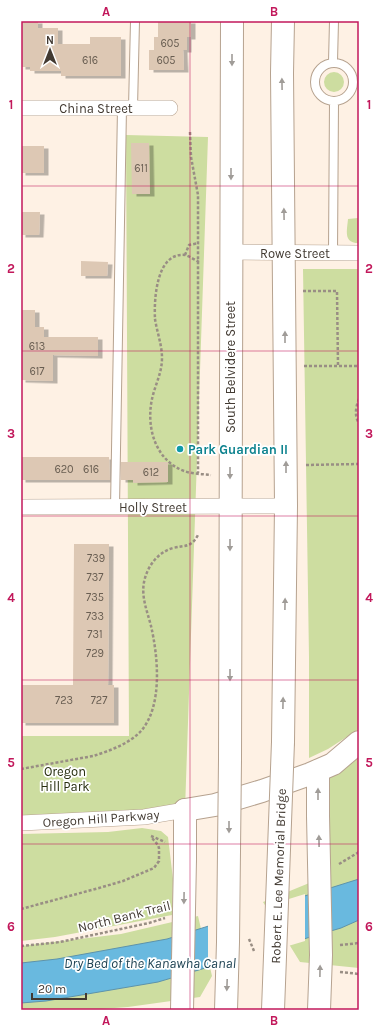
<svg xmlns="http://www.w3.org/2000/svg" width="380" height="1031" viewBox="0 0 380 1031" font-family="Karla,sans-serif">
  <style>
    .green { fill: #cddda0 }
    .water { fill: #69b9df; stroke: #5d93ab }
    .pier { fill: #fef1e4 }
    .building { fill: #ddc8b4; filter: url(#shadow) }
    .lines { fill: none; stroke-linecap: round; stroke-linejoin: round }
    .lane-casing { stroke: #b6a28f; stroke-width: 10 }
    .street-casing { stroke: #b6a28f; stroke-width: 16 }
    .secondary-casing { stroke: #b6a28f; stroke-width: 24 }
    .primary-casing { stroke: #b6a28f; stroke-width: 24 }
    .path { stroke: #998e84; stroke-width: 2.5; stroke-dasharray: 3 2; stroke-linecap: butt }
    .lane { stroke: #fff; stroke-width: 8 }
    .street { stroke: #fff; stroke-width: 15 }
    .secondary { stroke: #fff; stroke-width: 22 }
    .primary { stroke: #fff; stroke-width: 22 }
    .primary-bridge-casing { stroke: #b6a28f; stroke-width: 24; stroke-linecap: butt }
    .primary-bridge { stroke: #fff; stroke-width: 22 }
    .oneway { fill: #a09c98 }
    .grid { fill: none; stroke: #c2185b; stroke-width: 1; stroke-opacity: 0.55 }
    .culture-dot { fill: #0f9aa8; stroke: #fff; stroke-width: 1.5 }
    .labels { text-anchor: middle; stroke-width: 3.5; stroke-linejoin: round; paint-order: stroke }
    .number-label { font-size: 11px; fill: #695e52 }
    .street-label { font-size: 13px; fill: #423a32; stroke: #fff }
    .culture-label { font-size: 13px; font-weight: bold; fill: #0d838f; stroke: #fff; text-anchor: start }
    .park-label { font-size: 13px; fill: #272e0f; stroke: #fff }
    .water-label { font-size: 14px; font-style: italic; fill: #204454; stroke: #fff }
    .neatline { fill: none; stroke: #c2185b; stroke-width: 1.5 }
    .grid-label { font-size: 13px; text-anchor: middle; font-weight: bold; fill: #c2185b }
  </style>
  <defs>
    <filter id="shadow"><feDropShadow dx="4.5" dy="2.5" stdDeviation="0" flood-color="#0004"/></filter>
  </defs>
  <rect width="100%" height="100%" fill="#fef1e4"/>
  <path class="green" d="M324 82a10 10 0 1 1 20 0a10 10 0 1 1-20 0Z
    M126 135 208 137 185 810 21 823V736H129Z
    M359 153V243C343 243 347 231 348 219L358 218Z
    M303 269H359V729L328 749 309 758V657Z
    M359 742V968L300 962 263 902 319 879 318 771Z
    M142 828 161 831 168 837 173 879 172 915 55 937 21 941V834L108 832Z
    M198 916 212 976 200 997 128 1007 88 1010H21V946L121 934Z"/>
  <path class="water" d="M359 879V920L341 928 158 982 46 1001 21 1003V963L57 959 167 939Z"/>
  <path class="pier" d="M305 894V941L208 970V924Z"/>
  <path class="building" d="M21 21H38V28H58V44H90V37H121V76H61V71H30V67H21Z
    M158 21H191V37H187V50H183L184 70H149V50H154V37H158Z
    M131 143H149L150 194H132Z
    M21 146H44V173H21Z
    M21 212H40L39 235H21Z
    M81 261 108 262 107 276H81Z
    M21 310H35V327H44V337H98V356L53 355V381L21 380Z
    M21 457H109L110 480H21Z
    M121 462H168V482L133 483V480H121Z
    M74 544H109L108 685H114V723H21V685H73Z"/>
  <g class="lines">
    <defs>
      <path id="lane" d="M333 62 334 21
        M315 82a19 19 0 1 1 38 0a19 19 0 1 1-38 0Z
        M133 108 135 21
        M333 253 334 101
        M115 507 122 108"/>
      <path id="street" d="M21 108H170
        M231 252 359 253
        M21 507 286 506
        M21 823 144 817 185 810"/>
      <path id="secondary" d="M185 810 215 805 262 791 310 774 333 764 359 742"/>
      <path id="primary" d="M283 742 286 506 282 73 283 21
        M230 760 232 21
        M318 771V816
        M185 859V810"/>
    </defs>
    <use href="#lane" class="lane-casing"/>
    <use href="#street" class="street-casing"/>
    <use href="#secondary" class="secondary-casing"/>
    <use href="#primary" class="primary-casing"/>
    <path class="path" d="M190 132 191 157 198 195V473
      M185 255 189 245 199 243
      M199 262C195 260 189 256 185 255 156 252 154 300 155 319 157 332 162 345 162 358 162 373 155 385 152 399 146 427 155 460 184 471 192 474 202 474 211 475
      M303 291H337L338 366
      M304 366H359
      M359 399C356 406 354 416 359 423
      M306 465 359 464
      M21 769 93 756C109 751 129 744 141 731 163 706 158 656 151 626 147 610 140 595 145 578 149 564 159 552 173 548 185 545 191 548 198 535
      M151 836 165 842
      M339 864 359 852
      M21 909 99 888 123 881 154 868 159 861V848L158 845 152 838
      M249 939 254 951
      M340 945 359 943
      M21 946 60 942 149 923 165 918
      M340 972 359 974"/>
    <use href="#lane" class="lane"/>
    <use href="#street" class="street"/>
    <use href="#secondary" class="secondary"/>
    <use href="#primary" class="primary"/>
    <defs>
      <path id="primary-bridge" d="M318 816 321 955 319 1010
        M182 1010 185 859
        M226 1010 228 942 230 760
        M273 1010 283 742"/>
    </defs>
    <use href="#primary-bridge" class="primary-bridge-casing"/>
    <use href="#primary-bridge" class="primary-bridge"/>
  </g>
  <defs><path id="oneway-solid" d="M-6-.8H1V-3.2L6.5 0L1 3.2V.8H-6Z"/></defs>
  <g class="oneway">
    <use href="#oneway-solid" transform="translate(232 60) rotate(90)"/>
    <use href="#oneway-solid" transform="translate(282 84) rotate(-91)"/>
    <use href="#oneway-solid" transform="translate(231 174) rotate(90)"/>
    <use href="#oneway-solid" transform="translate(284 214) rotate(-91)"/>
    <use href="#oneway-solid" transform="translate(285 337) rotate(-90)"/>
    <use href="#oneway-solid" transform="translate(286 467) rotate(-90)"/>
    <use href="#oneway-solid" transform="translate(230 473) rotate(90)"/>
    <use href="#oneway-solid" transform="translate(230 545) rotate(90)"/>
    <use href="#oneway-solid" transform="translate(285 604) rotate(-89)"/>
    <use href="#oneway-solid" transform="translate(230 675) rotate(90)"/>
    <use href="#oneway-solid" transform="translate(283 703) rotate(-89)"/>
    <use href="#oneway-solid" transform="translate(318 794) rotate(-90)"/>
    <use href="#oneway-solid" transform="translate(229 827) rotate(90)"/>
    <use href="#oneway-solid" transform="translate(319 841) rotate(-91)"/>
    <use href="#oneway-solid" transform="translate(184 898) rotate(91)"/>
    <use href="#oneway-solid" transform="translate(320 971) rotate(-89)"/>
    <use href="#oneway-solid" transform="translate(227 985) rotate(92)"/>
  </g>
  <path class="grid" d="M190 21V1010M21 186H359M21 351H359M21 516H359M21 680H359M21 844H359"/>
  <circle class="culture-dot" cx="180" cy="449" r="4"/>
  <g class="labels">
    <g class="number-label">
      <text x="170" y="47">605</text>
      <text x="90" y="64">616</text>
      <text x="166" y="64">605</text>
      <text x="141" y="172">611</text>
      <text x="37" y="350">613</text>
      <text x="37" y="375">617</text>
      <text x="64" y="473">620</text>
      <text x="91" y="473">616</text>
      <text x="151" y="476">612</text>
      <text x="96" y="562">739</text>
      <text x="95" y="581">737</text>
      <text x="95" y="601">735</text>
      <text x="95" y="620">733</text>
      <text x="95" y="638">731</text>
      <text x="95" y="657">729</text>
      <text x="64" y="704">723</text>
      <text x="99" y="704">727</text>
    </g>
    <g class="street-label">
      <text x="96" y="113">China Street</text>
      <text x="295" y="258">Rowe Street</text>
      <text transform="translate(230 367) rotate(-90)" y="5">South Belvidere Street</text>
      <text x="153" y="512">Holly Street</text>
      <text transform="translate(101 818) rotate(-4)" y="5">Oregon Hill Parkway</text>
      <text transform="translate(278 876) rotate(-88)" y="5">Robert E. Lee Memorial Bridge</text>
      <text transform="translate(124 916) rotate(-14)" y="5">North Bank Trail</text>
    </g>
    <g class="culture-label">
      <text x="188" y="454">Park Guardian II</text>
    </g>
    <g class="park-label">
      <text x="65" y="776">Oregon<tspan x="65" dy="15">Hill Park</tspan></text>
    </g>
    <g class="water-label">
      <text x="150" y="968">Dry Bed of the Kanawha Canal</text>
    </g>
  </g>
  <rect width="380" height="1031" fill="none" stroke="#ffffff" stroke-width="44"/>
  <g transform="translate(50 50)" stroke="#ffffff" stroke-width="3" paint-order="stroke">
  <path d="M0-3L7 15L0 10L-7 15Z" fill="#423a32"/>
  <text y="-6" font-size="11" font-weight="bold" text-anchor="middle" fill="#423a32">N</text>
  </g>
  <path d="M32 993v6h54v-6" fill="none" stroke="#423a32" stroke-width="2"/>
  <text x="38" y="993" font-size="12" fill="#423a32" stroke="#ffffff" stroke-width="3" paint-order="stroke">20 m</text>
  <rect x="22" y="22" width="336" height="987" class="neatline"/>
  <g class="grid-label">
    <text x="106" y="16">A</text>
    <text x="274" y="16">B</text>
    <text x="11" y="109">1</text>
    <text x="369" y="109">1</text>
    <text x="11" y="273">2</text>
    <text x="369" y="273">2</text>
    <text x="11" y="438">3</text>
    <text x="369" y="438">3</text>
    <text x="11" y="602">4</text>
    <text x="369" y="602">4</text>
    <text x="11" y="767">5</text>
    <text x="369" y="767">5</text>
    <text x="11" y="931">6</text>
    <text x="369" y="931">6</text>
    <text x="106" y="1025">A</text>
    <text x="274" y="1025">B</text>
  </g>
</svg>
